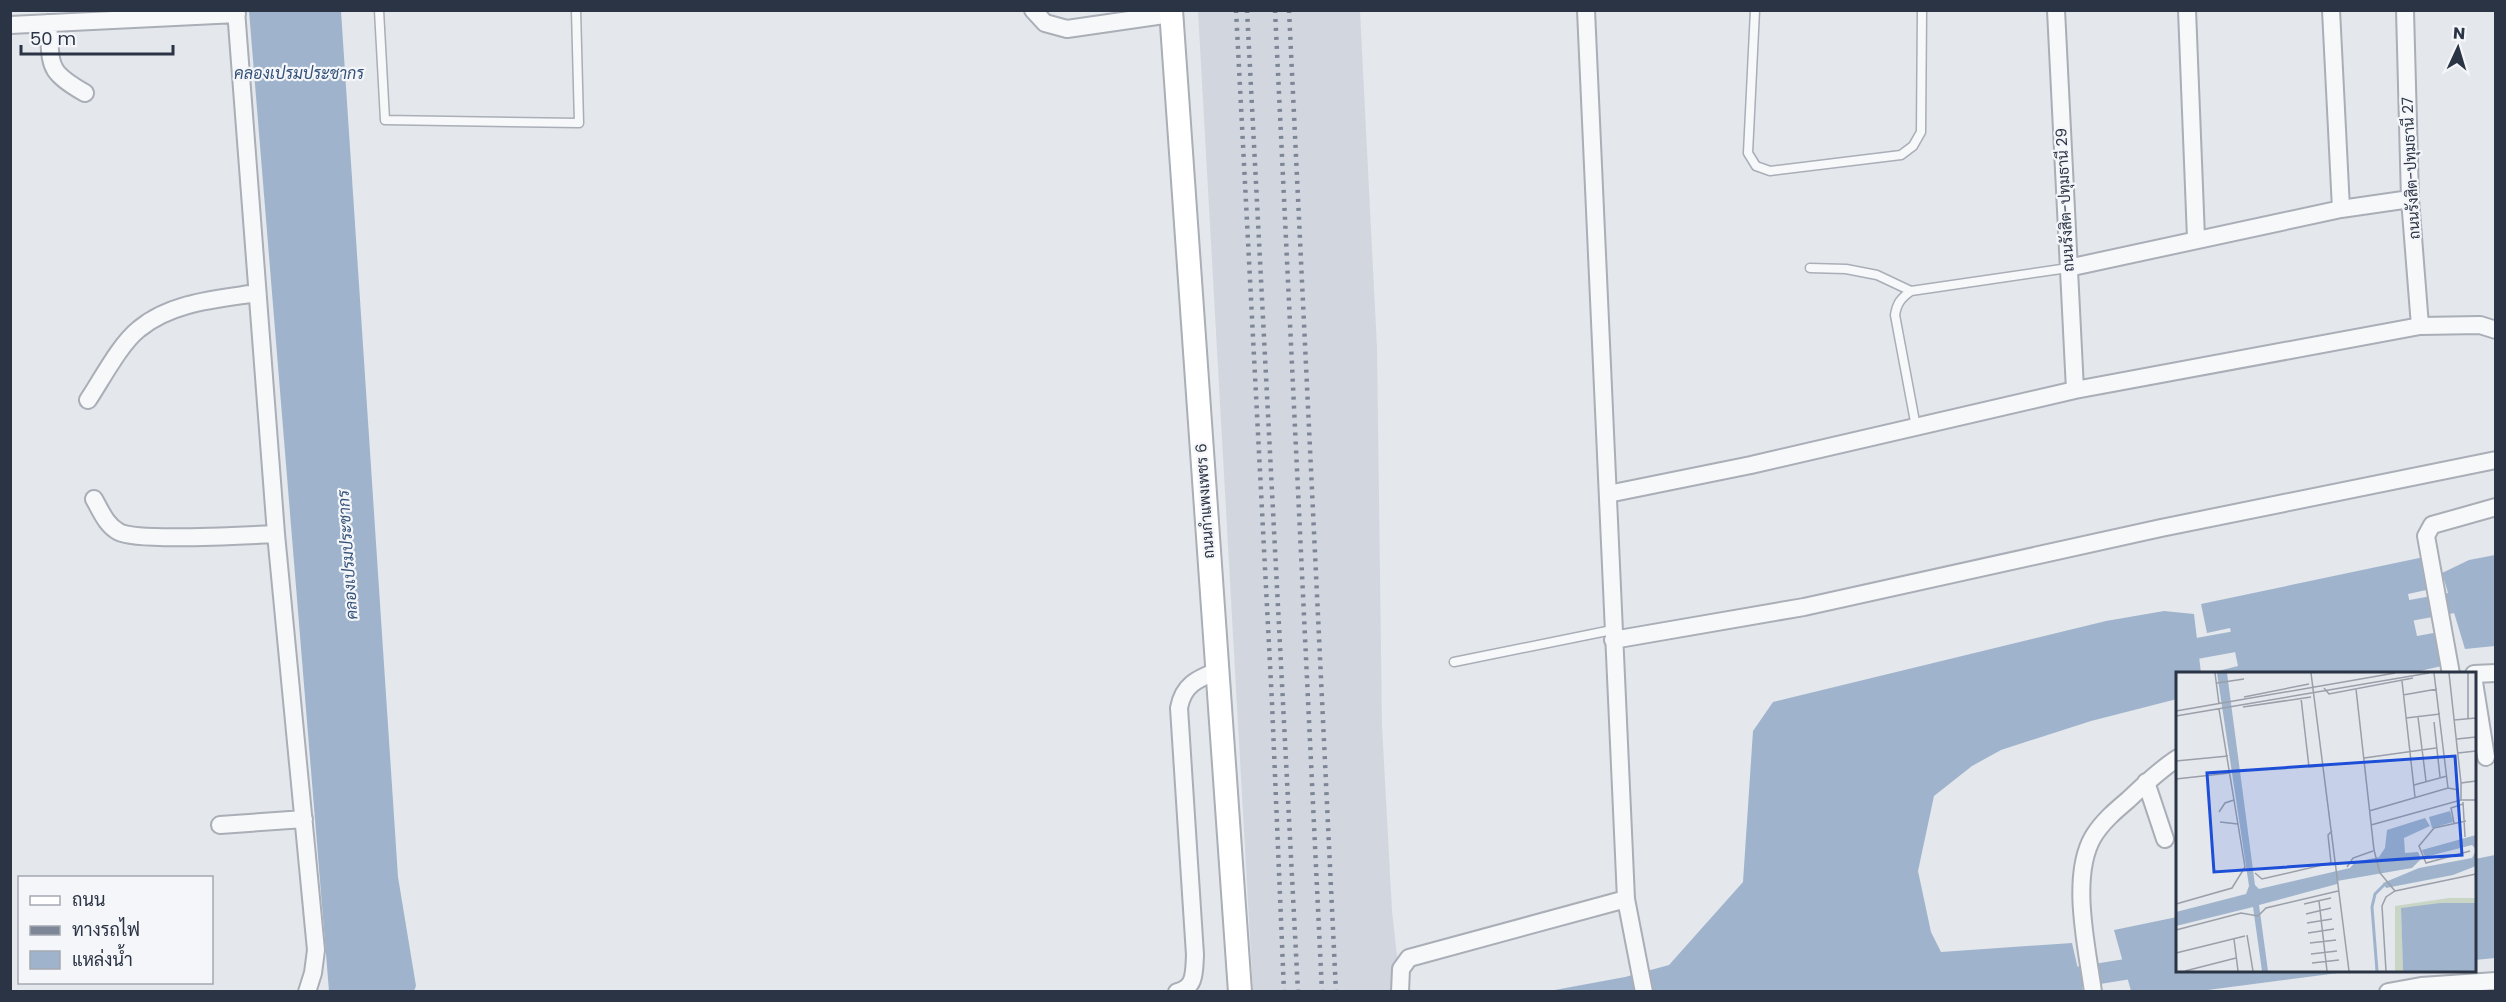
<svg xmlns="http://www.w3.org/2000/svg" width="2506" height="1002" viewBox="0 0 2506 1002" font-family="Poppins,Sarabun,sans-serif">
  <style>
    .built { fill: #d2d6de }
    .water { fill: #9fb4cc }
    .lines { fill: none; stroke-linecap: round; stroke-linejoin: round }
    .canal { stroke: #9fb4cc; stroke-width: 21 }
    .service-casing { stroke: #a9aeb7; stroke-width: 11 }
    .minor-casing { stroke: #a9aeb7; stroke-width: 20 }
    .secondary-casing { stroke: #a9aeb7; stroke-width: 26 }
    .service { stroke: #f7f8fa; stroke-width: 8 }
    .minor { stroke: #f7f8fa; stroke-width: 16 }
    .secondary { stroke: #fff; stroke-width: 22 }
    .rail { stroke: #7d8696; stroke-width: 4.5; stroke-dasharray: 3 6; stroke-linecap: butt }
    .labels { text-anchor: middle; stroke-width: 4.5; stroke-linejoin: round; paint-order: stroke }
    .street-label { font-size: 15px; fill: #2b3445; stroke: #f4f6f9 }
    .water-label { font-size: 16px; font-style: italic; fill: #34527a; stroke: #f4f6f9 }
    .inset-river { fill: none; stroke: #9fb4cc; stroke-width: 3 }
    .inset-road { fill: none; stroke: #9a9fa9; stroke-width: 1.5 }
    .view { fill: #1d4ed8; fill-opacity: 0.15; stroke: #1d4ed8; stroke-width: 3 }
    .inset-edge { fill: none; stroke: #2b3445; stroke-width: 3 }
  </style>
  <rect width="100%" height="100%" fill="#e4e7ec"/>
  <path class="built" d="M1198 11H1360L1377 348 1382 726 1392 911 1401 991H1253Z"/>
  <path class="water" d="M249 11H341L398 877 416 986 414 991H329Z
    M2495 555V646L2465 649 2442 573 2469 560Z
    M2424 557 2431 589 2408 594 2417 636 2439 632 2446 665 2407 674 2219 673 2218 671 2238 666 2230 628 2207 633 2201 604Z
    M2164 611 2194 614 2201 673 2178 674 2177 699 2091 721 2001 750 1972 766 1934 796 1918 871 1931 932 1941 952 2072 943 2083 991 1544 992 1625 977 1669 965 1743 882 1753 731 1773 702 2106 621Z
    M2495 855V958L2475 960V859Z
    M2177 917 2178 970 2354 971 2200 991H2131L2114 930Z"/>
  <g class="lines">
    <path class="canal" d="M2385 615 2496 595
      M2172 653 2260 637
      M2072 978 2178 961"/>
    <defs>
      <path id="service" d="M379 10 385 120 579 123 576 10
        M1755 10 1748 153 1756 166 1770 171 1901 155 1913 146 1921 132 1922 10
        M1810 268 1846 269 1877 275 1911 291
        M1916 427 1895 315C1897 303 1901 298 1911 291L2068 268
        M1454 662 1612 630"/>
      <path id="minor" d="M236 10 276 534 316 950 313 973 307 992
        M1033 10 1045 23 1067 29 1171 14
        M1586 10 1626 899 1644 992
        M2056 10 2075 390
        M2187 10 2196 238
        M2331 10 2341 209
        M2405 10 2410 199 2420 326
        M48 23C52 66 45 70 85 93
        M10 25 237 14
        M2068 268 2341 209 2410 199
        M88 400C102 379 120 344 139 329 171 302 218 299 257 293
        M1608 494 1751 465 2075 390 2420 326 2480 325 2496 330
        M94 499C101 511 106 525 119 532 138 542 248 535 276 534
        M1613 640 1804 607 2161 528 2496 460
        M2451 674 2426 536 2432 525 2496 507
        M2474 674 2496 673
        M2474 682 2486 757
        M2146 782 2165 839
        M220 825 304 819
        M1177 992C1196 988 1194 971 1195 955L1179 708C1183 685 1197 679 1217 671
        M1400 992 1401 969 1409 958 1626 899
        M2093 992C2087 947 2070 877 2093 837 2102 822 2115 811 2128 800 2144 785 2159 770 2178 758
        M2388 992 2421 986 2496 981"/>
      <path id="secondary" d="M1171 10 1240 992"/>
    </defs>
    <use href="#service" class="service-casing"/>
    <use href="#minor" class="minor-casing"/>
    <use href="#secondary" class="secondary-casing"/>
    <use href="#service" class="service"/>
    <use href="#minor" class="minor"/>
    <use href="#secondary" class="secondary"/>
    <path class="rail" d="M1236 10 1272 703 1284 992
      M1247 10 1298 992
      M1275 10 1322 992
      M1289 10 1336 992"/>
  </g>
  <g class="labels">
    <g class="street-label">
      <text transform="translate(2411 168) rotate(-93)" y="5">ถนนรังสิต-ปทุมธานี 27</text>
      <text transform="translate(2065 200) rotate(-93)" y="5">ถนนรังสิต-ปทุมธานี 29</text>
      <text transform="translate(1205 501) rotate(-94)" y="5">ถนนกำแพงเพชร 6</text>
    </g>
    <g class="water-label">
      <text x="299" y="79">คลองเปรมประชากร</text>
      <text transform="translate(347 555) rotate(-94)" y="6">คลองเปรมประชากร</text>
    </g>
  </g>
  <g transform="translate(2176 672)">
    <rect width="300" height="300" fill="#e4e7ec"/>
    <path d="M273 226H300V231L225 236 227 299H219V234Z" fill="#c9d6c5"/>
    <path d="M41 1H51L79 213 83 217 174 196 179 190 203 185 209 176 211 158 249 146 254 154 228 166 229 181 242 180 245 187 236 196 161 209V212L83 233 92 299H86L77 235 0 254V240L70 222 73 214ZM274 139 277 150 256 156 253 145ZM300 163V177L296 173 249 185 246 178ZM300 179V194L277 203 210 216 207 211 243 196 296 186ZM264 231H300V299H227L225 236Z" fill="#9fb4cc"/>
    <path class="inset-river" d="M201 299 196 235 199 222 209 212"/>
    <path class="inset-road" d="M39 1 43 32M135 1 173 299M258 1 272 116M273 1 285 111M226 9 239 125M41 11 68 7M148 16 153 22 237 6M180 17 198 178 204 201 219 219M227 23 261 17M68 25 133 12M125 26 133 95 147 94M67 35 135 25M0 39 219 1M0 44 253 1M242 45 250 109M230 46 264 42M292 46V1M278 48 300 46M258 50 264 105M281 67 300 65M282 81 300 79M188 86 260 76M0 89 52 84M0 107 54 101M238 113 271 104M285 128V111L300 109M287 130 289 165M193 139 272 116 283 118M43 140 49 131 58 128M290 149 258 156 243 174 250 191 294 179M44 150 62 152M278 151 275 136 287 132M195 153 285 128H300M171 195 177 186 197 179M79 201 86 207 155 191 152 163 156 159M143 229 151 299M0 232 56 216 69 195 43 37M128 232 155 226M130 242 155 236M131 251 156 247M0 258 65 241 82 244 90 236 162 219M132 261 158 257M71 263 77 299M58 267 62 299M134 271 160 268M0 281 69 264M135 282 161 279M136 291 163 288M9 299 60 286M210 299 206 234 210 225 219 219 300 202"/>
    <path class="view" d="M279 84 286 183 38 200 31 101Z"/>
    <rect width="300" height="300" class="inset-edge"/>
  </g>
  <rect width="2506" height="1002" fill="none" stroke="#2b3445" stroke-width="24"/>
  <rect x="18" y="876" width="195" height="108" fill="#f4f6f9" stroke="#a4a8b1" stroke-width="1.5"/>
  <rect x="30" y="896" width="30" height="9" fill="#ffffff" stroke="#a4a8b1" stroke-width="1.5"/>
  <text x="72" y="906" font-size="18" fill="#2b3445">ถนน</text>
  <rect x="30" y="926" width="30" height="9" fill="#7d8696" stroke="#a4a8b1" stroke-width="1.5"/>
  <text x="72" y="936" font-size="18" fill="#2b3445">ทางรถไฟ</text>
  <rect x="30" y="951" width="30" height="18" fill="#9fb4cc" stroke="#a4a8b1" stroke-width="1.5"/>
  <text x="72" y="966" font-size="18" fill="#2b3445">แหล่งน้ำ</text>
  <g transform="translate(2458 48) rotate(4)" stroke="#f4f6f9" stroke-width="4.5" paint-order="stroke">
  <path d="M0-4.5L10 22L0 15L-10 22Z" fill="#2b3445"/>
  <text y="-9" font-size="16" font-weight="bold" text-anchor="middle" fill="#2b3445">N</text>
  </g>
  <path d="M21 45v9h152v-9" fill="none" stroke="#2b3445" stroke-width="3"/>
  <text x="30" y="45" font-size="18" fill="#2b3445" stroke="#f4f6f9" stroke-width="4.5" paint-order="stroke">50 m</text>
</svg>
